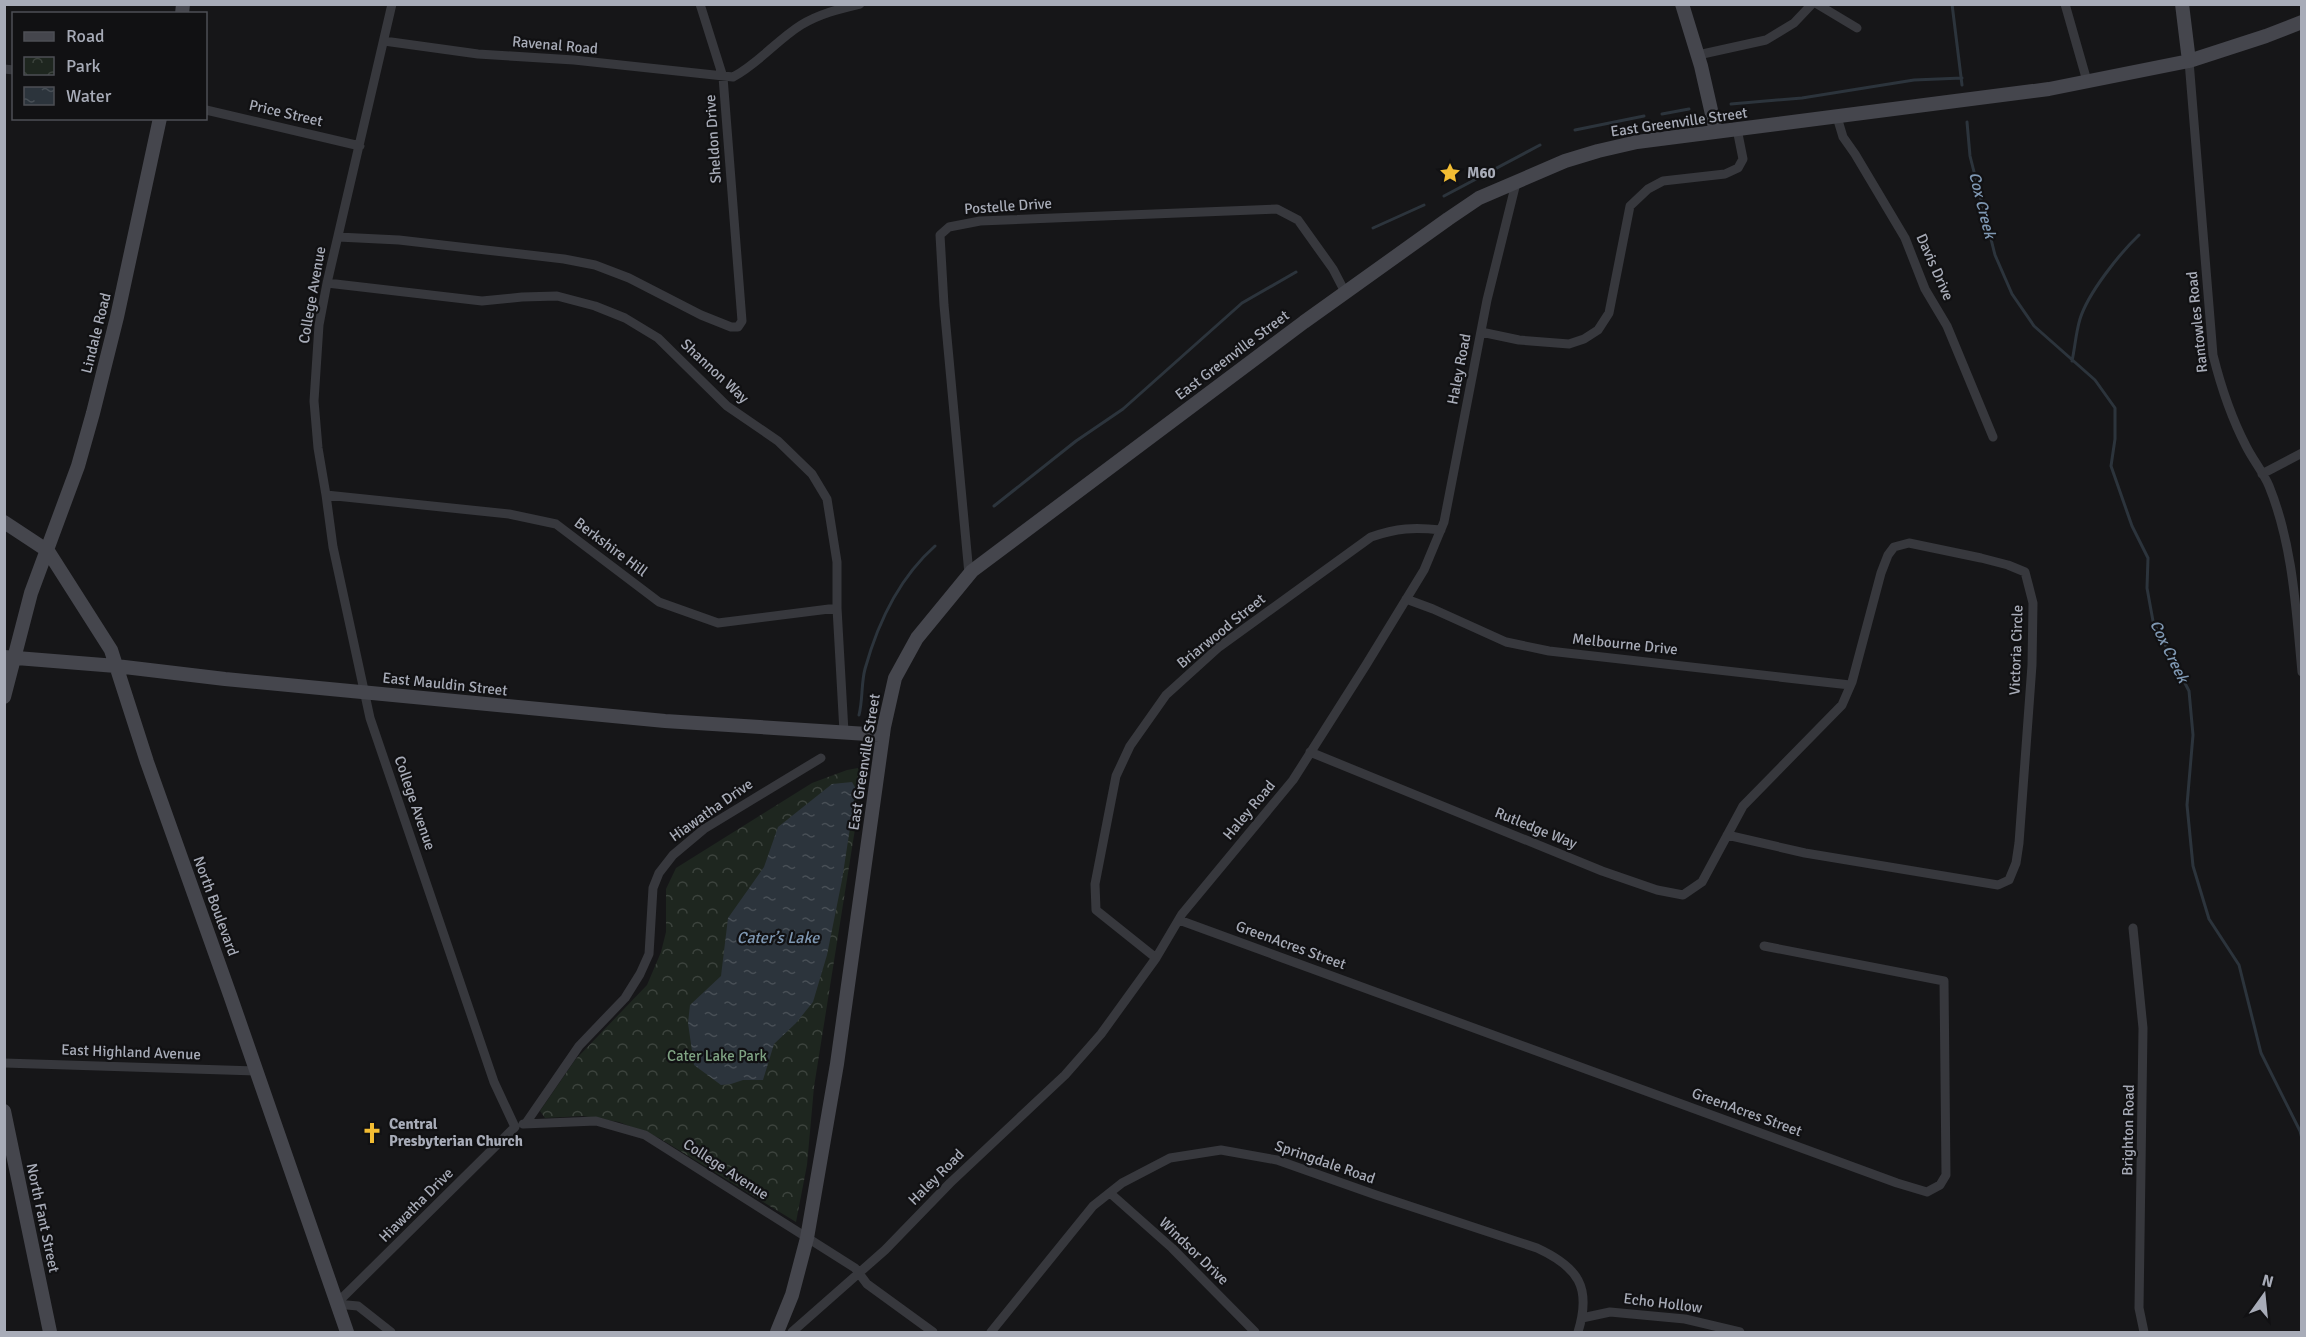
<svg xmlns="http://www.w3.org/2000/svg" width="2306" height="1337" viewBox="0 0 2306 1337" font-family="Signika,sans-serif">
  <style>
    .park { fill: url(#park-crowns) }
    .water { fill: url(#water-ripples) }
    .lines { fill: none; stroke-linecap: round; stroke-linejoin: round }
    .stream { stroke: #2c343c; stroke-width: 3 }
    .street { stroke: #37383d; stroke-width: 9 }
    .secondary { stroke: #45464d; stroke-width: 14 }
    .labels { text-anchor: middle; stroke-width: 4.5; stroke-linejoin: round; paint-order: stroke }
    .street-label { font-size: 15px; fill: #a8acb8; stroke: #111113 }
    .poi-label { font-size: 15px; font-weight: bold; fill: #a8acb8; stroke: #111113; text-anchor: start }
    .park-label { font-size: 15px; fill: #7fa383; stroke: #111113 }
    .water-label { font-size: 16px; font-style: italic; fill: #7f98b3; stroke: #111113 }
  </style>
  <defs>
    <pattern id="park-crowns" width="20" height="18" patternUnits="userSpaceOnUse" patternTransform="scale(1.5)"><rect width="20" height="18" fill="#1e261f"/><path d="M2 6a3 3 0 1 1 6 0M12 15a3 3 0 1 1 6 0" fill="none" stroke="#3c433d"/></pattern>
    <pattern id="water-ripples" width="26" height="14" patternUnits="userSpaceOnUse" patternTransform="scale(1.5)"><rect width="26" height="14" fill="#2c343c"/><path d="M2 4q2-2 4 0t4 0M15 11q2-2 4 0t4 0" fill="none" stroke="#484f56"/></pattern>
  </defs>
  <rect width="100%" height="100%" fill="#161618"/>
  <path class="park" d="M858 768 861 777 855 829 814 1087 807 1165 796 1222 659 1138 619 1122 583 1116 545 1118 540 1111 575 1060 647 985 661 952 666 932V889L676 868 812 783 847 770Z"/>
  <path class="water" d="M852 782 856 789 842 880 827 955 813 1002 796 1023 774 1044 763 1080H743L731 1084 721 1085 694 1065 688 1023 690 1005 721 976 728 918 764 867 778 827 832 784Z"/>
  <g class="lines">
    <path class="stream" d="M1952 4 1962 85
      M1731 104 1802 98 1914 80 1962 78
      M1662 114 1689 109
      M1967 122 1970 156 1995 255 2012 294 2034 326 2095 380 2115 408V439L2111 466 2132 526 2148 558 2147 588 2153 621 2189 691 2193 735 2187 805 2193 866 2209 919 2239 965 2261 1053 2300 1131 2302 1139
      M1575 130 1644 116
      M1444 196 1540 145
      M1373 228 1424 205
      M2072 361C2075 347 2076 332 2080 319 2088 293 2120 253 2139 235
      M994 506 1076 441 1123 409 1242 303 1296 272
      M859 715C863 699 861 684 865 669 878 622 899 578 935 546"/>
    <path class="street" d="M392 4 327 283 319 325 314 401 318 448 326 495 333 547 370 718 494 1082 515 1127
      M1817 4 1857 28
      M2065 4 2087 81
      M384 41 478 54 574 60 733 77C759 63 777 40 801 25 819 14 839 9 860 4
      M1698 55 1766 40 1794 23 1812 4
      M2189 61 2213 355C2221 387 2231 417 2246 446 2253 460 2263 472 2269 486 2293 545 2296 610 2302 672
      M4 69 14 70
      M206 110 360 146
      M1837 117 1843 137 1855 154 1905 238 1925 289 1947 326 1993 437
      M338 237 399 240 564 259 595 265 629 278 701 315 731 327H738L742 321 723 77 700 4
      M327 283 482 301 522 297 557 296 595 306 625 318 658 338 727 406 778 441 812 474 827 499 837 562V608L844 732
      M1481 332 1519 340 1569 344 1584 339 1598 330 1609 313 1630 206 1648 189 1663 181 1725 174 1738 168 1743 159 1737 129
      M2262 474 2302 453
      M326 495 509 514 556 524 659 602 718 623 837 608
      M969 574 944 305 940 235 949 227 980 221 1277 209 1298 220 1333 269 1345 292
      M1406 599 1433 609 1506 642 1549 651 1850 685
      M1310 752 1602 871 1657 890 1683 895 1702 882 1743 806 1842 705 1852 682 1881 573 1888 555 1894 547 1909 543 1981 558 2008 565 2025 572 2033 603 2032 665 2019 843 2016 863 2009 880 1998 885 1805 853 1727 835
      M1179 920 1897 1183 1927 1192 1940 1185 1946 1175 1944 981 1764 946
      M2133 928 2143 1028 2139 1308 2144 1332
      M1156 958 1096 910 1095 884 1116 776 1130 746 1166 695 1219 647 1371 537C1397 528 1414 527 1441 530
      M4 1063 256 1071
      M526 1123 579 1046 625 998 640 974 649 954 653 888 659 873 673 855 704 829 821 758
      M523 1124 596 1121 645 1135 855 1268 867 1284 933 1332
      M1110 1193 1172 1248 1255 1332
      M336 1304 515 1127
      M336 1304 358 1306 391 1332
      M1582 1318 1610 1312 1685 1319 1740 1332
      M792 1332 885 1250 950 1183 1065 1075 1101 1034 1156 958 1182 914 1293 780 1366 665 1424 570 1444 522 1487 300 1516 183
      M991 1332 1093 1206 1122 1183 1170 1158 1221 1150 1277 1160 1376 1195 1537 1248C1578 1267 1592 1287 1578 1332"/>
    <path class="secondary" d="M1682 4 1701 66 1716 132
      M2182 4 2189 61
      M182 14 183 4
      M4 522 48 551 111 650 147 762 230 995 347 1332
      M4 657 116 666 225 679 665 721 883 735
      M4 697 31 593 78 466 93 413 117 317 160 118
      M4 1111 50 1332
      M777 1332 792 1295 807 1238 837 1064 884 727 895 678 917 638 972 571 1304 322 1448 219 1479 198 1565 161 1598 151 1637 142 2049 89 2189 61 2266 36 2302 22"/>
  </g>
  <defs>
    <symbol id="sight-bare" viewBox="-9 -9 18 18"><path d="M0-6L1.8-2.2L6-1.7L2.9 1.2L3.7 5.4L0 3.3L-3.7 5.4L-2.9 1.2L-6-1.7L-1.8-2.2Z" fill="#f3bd33" stroke="#111113" stroke-width="2.5" paint-order="stroke"/></symbol>
    <symbol id="church-bare" viewBox="-9 -9 18 18"><path d="M-1.2-6h2.4v3.5h3.3v2.4h-3.3V6h-2.4V-.1h-3.3v-2.4h3.3Z" fill="#f3bd33" stroke="#111113" stroke-width="2.5" paint-order="stroke"/></symbol>
  </defs>
  <g fill-rule="evenodd">
    <use href="#sight-bare" x="1435" y="158" width="30" height="30"/>
    <use href="#church-bare" x="357" y="1118" width="30" height="30"/>
  </g>
  <g class="labels">
    <g class="street-label">
      <text transform="translate(555 45) rotate(5)" y="5">Ravenal Road</text>
      <text transform="translate(286 113) rotate(13)" y="5">Price Street</text>
      <text transform="translate(1679 122) rotate(-8)" y="5">East Greenville Street</text>
      <text transform="translate(713 139) rotate(-94)" y="5">Sheldon Drive</text>
      <text transform="translate(1008 206) rotate(-4)" y="5">Postelle Drive</text>
      <text transform="translate(1935 267) rotate(66)" y="5">Davis Drive</text>
      <text transform="translate(312 295) rotate(-80)" y="5">College Avenue</text>
      <text transform="translate(2197 322) rotate(-96)" y="5">Rantowles Road</text>
      <text transform="translate(96 333) rotate(-76)" y="5">Lindale Road</text>
      <text transform="translate(1232 355) rotate(-37)" y="5">East Greenville Street</text>
      <text transform="translate(1459 369) rotate(-79)" y="5">Haley Road</text>
      <text transform="translate(715 371) rotate(43)" y="5">Shannon Way</text>
      <text transform="translate(611 547) rotate(37)" y="5">Berkshire Hill</text>
      <text transform="translate(1221 631) rotate(-39)" y="5">Briarwood Street</text>
      <text transform="translate(1625 644) rotate(6)" y="5">Melbourne Drive</text>
      <text transform="translate(2016 650) rotate(-88)" y="5">Victoria Circle</text>
      <text transform="translate(445 684) rotate(6)" y="5">East Mauldin Street</text>
      <text transform="translate(864 762) rotate(-81)" y="5">East Greenville Street</text>
      <text transform="translate(415 803) rotate(71)" y="5">College Avenue</text>
      <text transform="translate(711 810) rotate(-35)" y="5">Hiawatha Drive</text>
      <text transform="translate(1249 810) rotate(-50)" y="5">Haley Road</text>
      <text transform="translate(1536 828) rotate(22)" y="5">Rutledge Way</text>
      <text transform="translate(216 906) rotate(70)" y="5">North Boulevard</text>
      <text transform="translate(1291 945) rotate(20)" y="5">GreenAcres Street</text>
      <text transform="translate(131 1052) rotate(2)" y="5">East Highland Avenue</text>
      <text transform="translate(1747 1112) rotate(20)" y="5">GreenAcres Street</text>
      <text transform="translate(2128 1130) rotate(-89)" y="5">Brighton Road</text>
      <text transform="translate(1325 1162) rotate(19)" y="5">Springdale Road</text>
      <text transform="translate(726 1169) rotate(33)" y="5">College Avenue</text>
      <text transform="translate(936 1177) rotate(-45)" y="5">Haley Road</text>
      <text transform="translate(416 1205) rotate(-45)" y="5">Hiawatha Drive</text>
      <text transform="translate(43 1218) rotate(78)" y="5">North Fant Street</text>
      <text transform="translate(1194 1251) rotate(44)" y="5">Windsor Drive</text>
      <text transform="translate(1663 1303) rotate(7)" y="5">Echo Hollow</text>
    </g>
    <g class="poi-label">
      <text x="1467" y="178">M60</text>
      <text x="389" y="1129">Central<tspan x="389" dy="17">Presbyterian Church</tspan></text>
    </g>
    <g class="park-label">
      <text x="717" y="1061">Cater Lake Park</text>
    </g>
    <g class="water-label">
      <text transform="translate(1983 205) rotate(76)" y="6">Cox Creek</text>
      <text transform="translate(2170 651) rotate(64)" y="6">Cox Creek</text>
      <text x="778" y="943">Cater’s Lake</text>
    </g>
  </g>
  <rect width="2306" height="1337" fill="none" stroke="#a8acb8" stroke-width="12"/>
  <rect x="12" y="12" width="195" height="108" fill="#111113" stroke="#4d4f55" stroke-width="1.5"/>
  <rect x="24" y="32" width="30" height="9" fill="#45464d" stroke="#4d4f55" stroke-width="1.5"/>
  <text x="66" y="42" font-size="18" fill="#a8acb8">Road</text>
  <rect x="24" y="57" width="30" height="18" fill="url(#park-crowns)" stroke="#4d4f55" stroke-width="1.5"/>
  <text x="66" y="72" font-size="18" fill="#a8acb8">Park</text>
  <rect x="24" y="87" width="30" height="18" fill="url(#water-ripples)" stroke="#4d4f55" stroke-width="1.5"/>
  <text x="66" y="102" font-size="18" fill="#a8acb8">Water</text>
  <g transform="translate(2264 1295) rotate(15)" stroke="#111113" stroke-width="4.5" paint-order="stroke">
  <path d="M0-4.5L10 22L0 15L-10 22Z" fill="#a8acb8"/>
  <text y="-9" font-size="16" font-weight="bold" text-anchor="middle" fill="#a8acb8">N</text>
  </g>
</svg>
